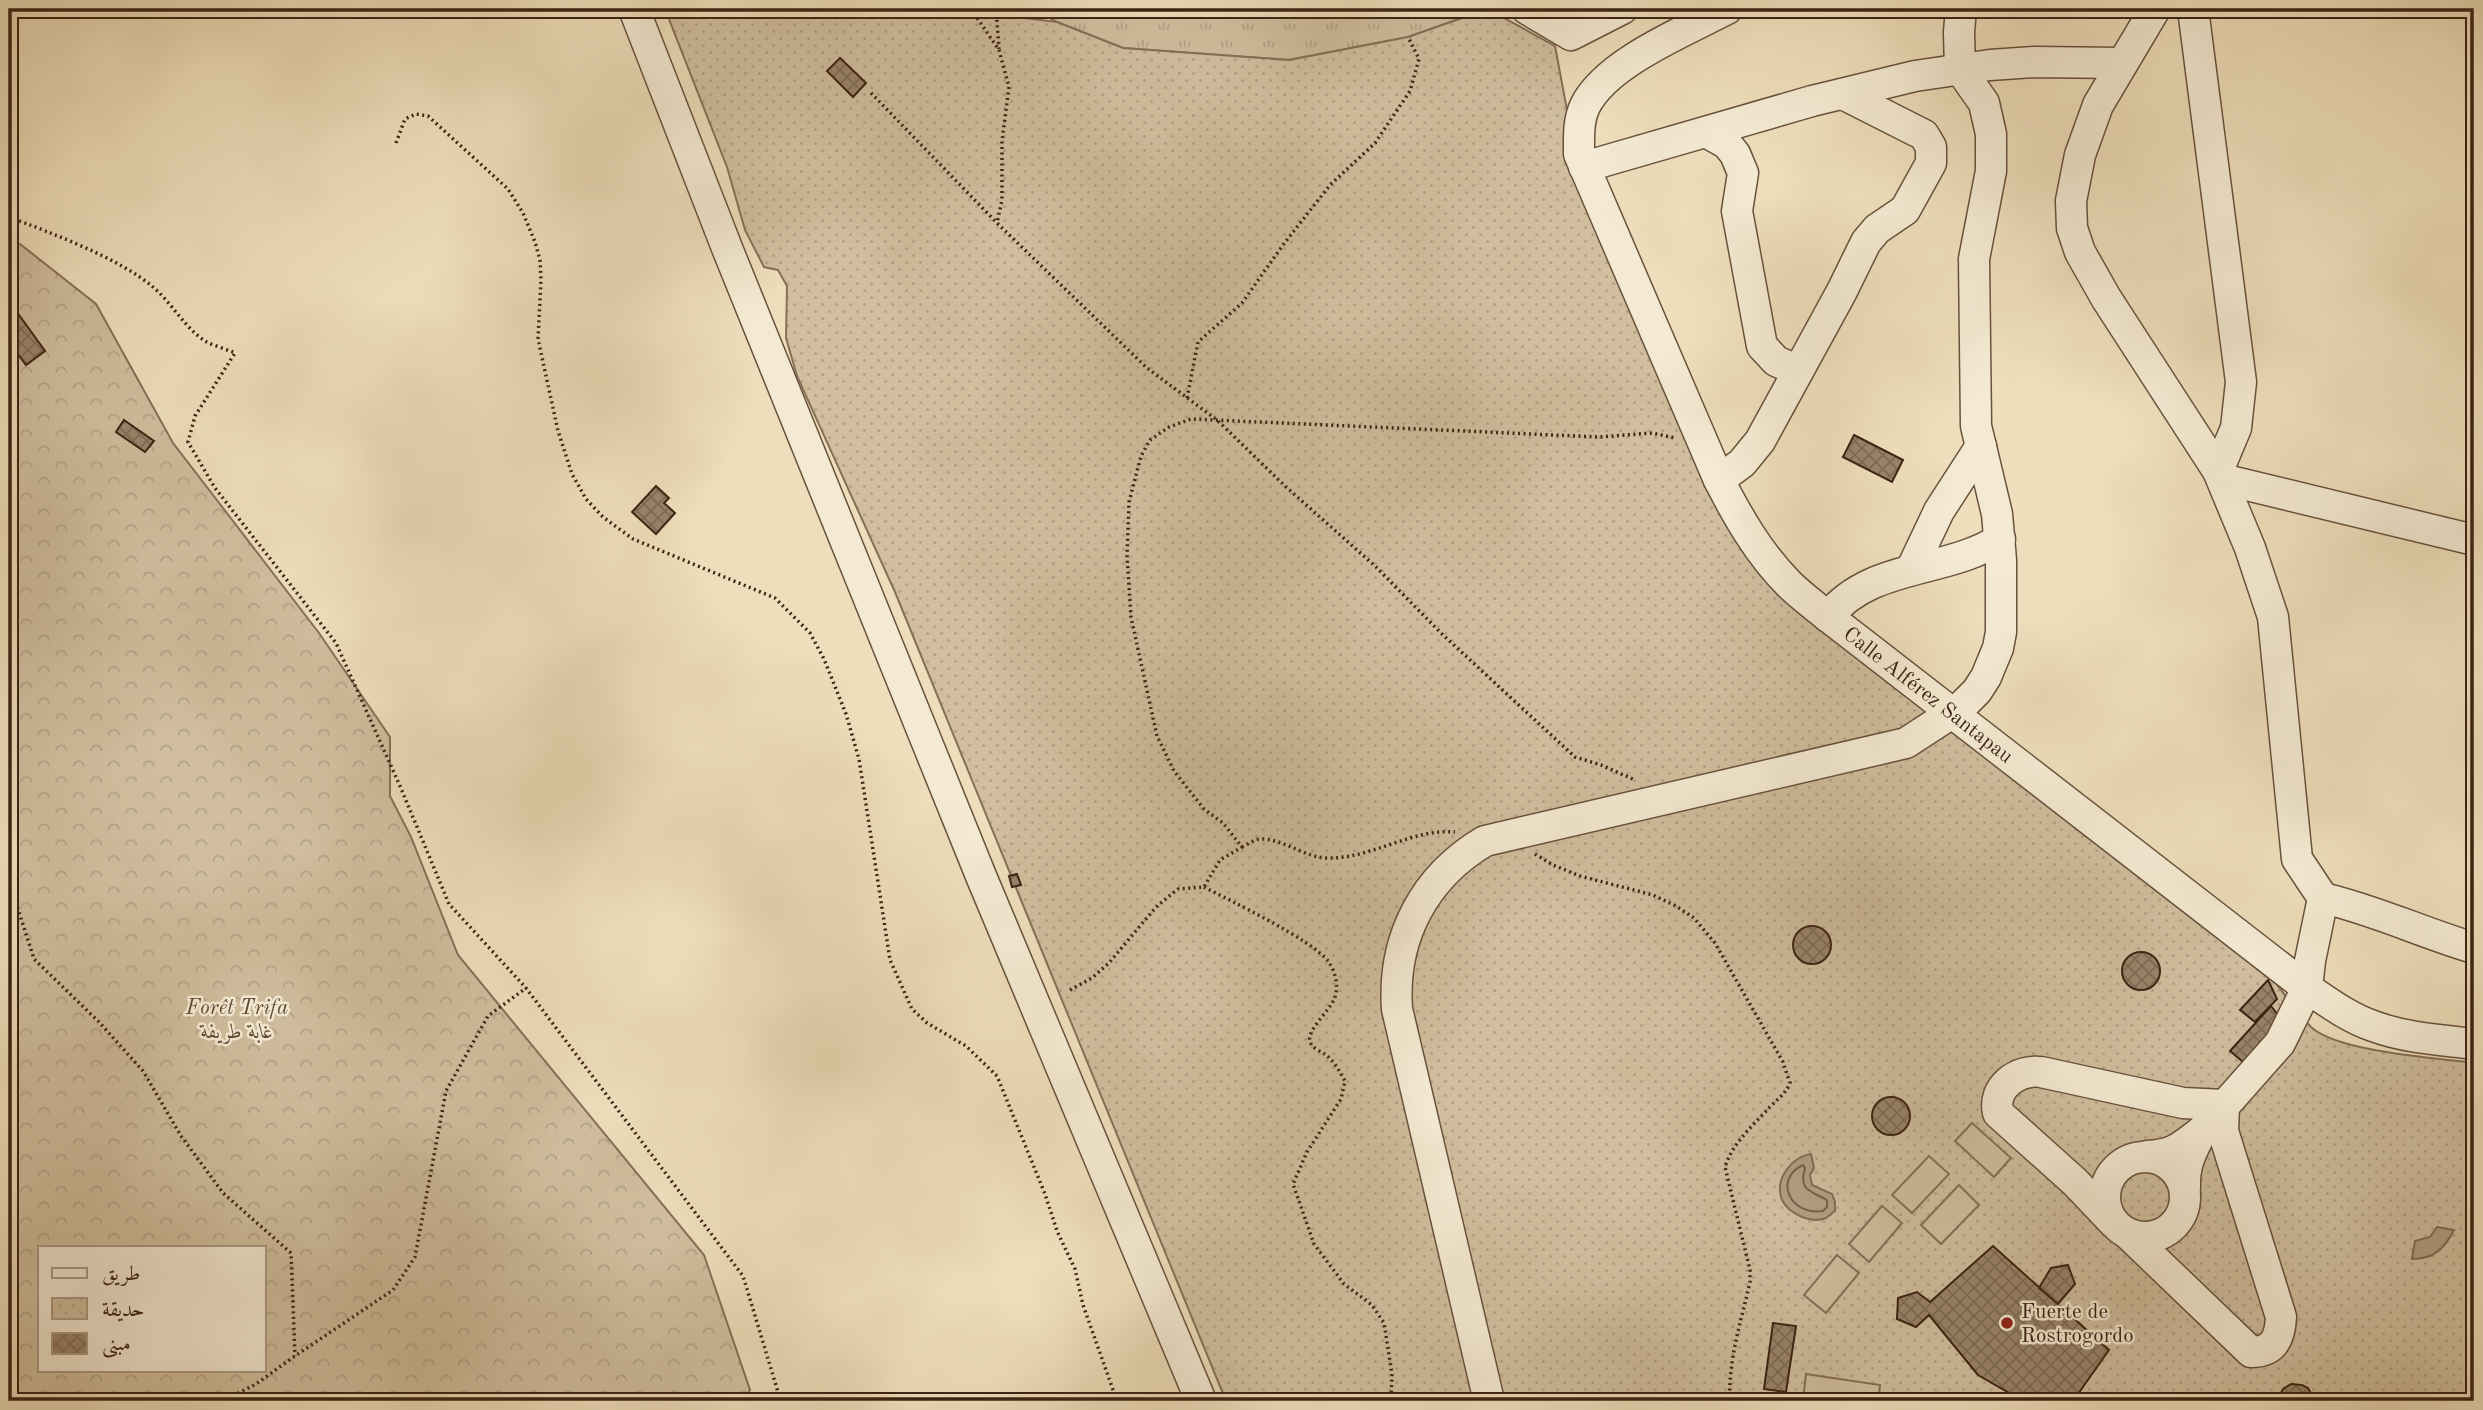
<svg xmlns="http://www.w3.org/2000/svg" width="2483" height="1410" viewBox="0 0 2483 1410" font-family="'Old Standard TT',Amiri,serif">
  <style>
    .grass { fill: url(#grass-tufts); stroke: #867058; stroke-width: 2 }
    .forest { fill: url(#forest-crowns); stroke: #867058; stroke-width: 2; fill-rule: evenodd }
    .park { fill: url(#park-dots); stroke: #867058; stroke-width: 2 }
    .garden { fill: #d0be9e; stroke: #867058; stroke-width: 2 }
    .water { fill: #b19e82; stroke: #826d56; stroke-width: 2 }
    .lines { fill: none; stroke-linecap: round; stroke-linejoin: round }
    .shore { stroke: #76604a; stroke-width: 2 }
    .building { fill: url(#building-cross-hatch); stroke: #3c2313; stroke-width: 2 }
    .minor-casing { stroke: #68523d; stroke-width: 33 }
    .path { stroke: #3c2313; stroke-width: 3.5; stroke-dasharray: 2 3.5; stroke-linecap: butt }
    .minor { stroke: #f4ead3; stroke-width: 30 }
    .poi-dot { fill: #8f2418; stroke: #f4ead3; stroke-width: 2.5 }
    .labels { text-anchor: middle; stroke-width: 5; stroke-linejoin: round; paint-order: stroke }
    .street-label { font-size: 21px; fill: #3c2313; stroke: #f4ead3 }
    .park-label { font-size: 21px; font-style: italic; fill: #614a36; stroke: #f4ead3 }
    .poi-label { font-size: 21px; fill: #3c2313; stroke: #f4ead3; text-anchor: start }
  </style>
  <defs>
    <pattern id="grass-tufts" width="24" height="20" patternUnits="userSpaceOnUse" patternTransform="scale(1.75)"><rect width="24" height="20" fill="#d0be9e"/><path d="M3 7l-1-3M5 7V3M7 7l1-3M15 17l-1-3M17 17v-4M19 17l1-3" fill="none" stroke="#b4a387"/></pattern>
    <pattern id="forest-crowns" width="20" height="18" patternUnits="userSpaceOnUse" patternTransform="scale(1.75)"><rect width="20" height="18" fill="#d0be9e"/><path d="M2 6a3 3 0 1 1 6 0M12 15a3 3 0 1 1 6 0" fill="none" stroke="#b4a387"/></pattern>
    <pattern id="park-dots" width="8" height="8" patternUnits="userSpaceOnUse" patternTransform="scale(1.75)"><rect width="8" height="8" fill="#d0be9e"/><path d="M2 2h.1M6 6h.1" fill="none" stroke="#b4a387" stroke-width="1.8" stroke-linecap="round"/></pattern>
    <pattern id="building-cross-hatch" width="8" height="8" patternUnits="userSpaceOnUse" patternTransform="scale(1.75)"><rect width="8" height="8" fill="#99846a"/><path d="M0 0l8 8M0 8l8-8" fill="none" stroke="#7e6c56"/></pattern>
  </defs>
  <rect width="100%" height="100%" fill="#eedebb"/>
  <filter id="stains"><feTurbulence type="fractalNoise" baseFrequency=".00286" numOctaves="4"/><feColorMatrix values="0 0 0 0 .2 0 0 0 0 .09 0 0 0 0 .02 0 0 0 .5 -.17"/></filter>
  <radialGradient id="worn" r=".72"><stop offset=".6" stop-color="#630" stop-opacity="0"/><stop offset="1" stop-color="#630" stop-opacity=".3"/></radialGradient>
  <path class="grass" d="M1034 9H1487L1408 37 1289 60 1123 48 1057 22Z"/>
  <path class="forest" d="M9 243 20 244 96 304 173 443 319 633 390 737V796L411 837 458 955 704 1255 750 1390 744 1401H9ZM40 1247H264V1370H40Z"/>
  <path class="park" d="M665 9H950L1057 22 1123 48 1289 60 1408 37 1488 9 1555 46 1570 126 1729 523 2267 971C2281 989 2295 1011 2311 1027 2338 1052 2436 1058 2474 1063V1401H1226L895 592 797 376 786 338 787 286 778 270 764 267 745 230 727 167Z"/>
  <path class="garden" d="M1972 1123 2011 1158 1994 1177 1955 1141Z
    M1929 1156 1949 1174 1912 1213 1892 1195Z
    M1959 1185 1979 1205 1941 1244 1921 1225Z
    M1882 1206 1902 1223 1869 1262 1849 1244Z
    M1837 1255 1859 1273 1826 1313 1804 1295Z
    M1806 1374 1880 1385 1878 1401H1803Z"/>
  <path class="water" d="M1811 1154 1814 1168 1810 1175 1812 1185 1832 1194 1835 1202V1211C1832 1213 1829 1216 1826 1218 1811 1224 1789 1214 1782 1200 1774 1180 1791 1157 1811 1154Z
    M2437 1227 2454 1230C2444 1249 2434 1259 2412 1259L2415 1241 2430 1237Z"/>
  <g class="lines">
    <path class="shore" d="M1803 1165 1805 1168C1798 1192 1812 1191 1827 1200V1207L1823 1211C1790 1216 1773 1179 1803 1165Z"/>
  </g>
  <path class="building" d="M840 58 866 83 853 97 827 71Z
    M9 301 45 351 26 365 9 342Z
    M124 420 154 441 145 452 116 432Z
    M1854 435 1903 460 1892 482 1843 457Z
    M656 486 669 498 664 503 675 513 656 534 632 512Z
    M1017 874 1021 885 1012 887 1009 876Z
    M1793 945a19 19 0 1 1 38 0a19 19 0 1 1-38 0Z
    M2122 971a19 19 0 1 1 38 0a19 19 0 1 1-38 0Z
    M2268 980 2277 999 2255 1022 2240 1010Z
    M2271 1006 2278 1015 2266 1039 2243 1062 2230 1051Z
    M1872 1116a19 19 0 1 1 38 0a19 19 0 1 1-38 0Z
    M1993 1246 2109 1350 2073 1401H2023L1978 1375 1929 1315 1916 1327 1897 1319 1898 1298 1917 1292 1930 1302Z
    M2068 1265 2075 1284 2058 1304 2039 1288 2051 1268Z
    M1773 1323 1796 1326 1786 1392 1764 1389Z
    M2291 1384 2302 1385 2308 1388 2315 1401H2277L2283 1389Z"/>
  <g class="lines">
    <defs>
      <g id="minor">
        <path d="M634 9 727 248 981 876 1201 1401"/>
        <path d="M1527 9 1571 35 1622 9"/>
        <path id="s1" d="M1727 9C1685 31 1606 63 1585 106 1578 121 1579 137 1579 154L1719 480C1738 517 1759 554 1789 584 1799 594 1811 603 1822 612L2307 988C2328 1002 2349 1018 2373 1026 2405 1038 2441 1040 2474 1044"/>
        <path d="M2155 9 2098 105 2080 155 2071 201 2072 228 2080 252 2106 298 2218 471 2250 548 2273 617 2297 859 2323 898 2310 961 2307 988 2280 1043 2202 1131"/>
        <path d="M2193 9 2241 382 2236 428 2218 471"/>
        <path d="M1706 132 1727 144 1735 154 1743 173 1737 211 1762 346 1776 361 1798 371"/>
        <path d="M1584 167 1812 101 1915 76 1990 65 2034 62 2122 63"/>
        <path d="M2222 479 2474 540"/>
        <path d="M1719 480 1742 463 1760 441 1842 291 1866 242 1877 229 1905 210 1931 163V147L1924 135 1843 94"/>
        <path d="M1911 570 1939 511 1981 446"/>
        <path d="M1828 617C1870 563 1946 574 2000 539"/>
        <path d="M1954 714 1977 691 1986 677 1998 648 2001 632V560L1997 514 1976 426 1974 259 1991 171V134L1984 103 1960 69 1959 32 1961 9"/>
        <path d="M2323 898C2375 910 2423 933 2474 948"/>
        <path d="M2147 1156C2174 1155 2181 1147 2202 1131 2192 1150 2184 1165 2185 1187"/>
        <circle cx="2145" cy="1197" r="40"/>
        <path d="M2113 1222 2075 1182 1998 1113C1992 1087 2018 1069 2041 1072L2183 1103 2224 1105 2223 1131 2281 1317C2280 1338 2274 1352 2251 1352L2127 1233"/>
        <path d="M1489 1401 1397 1009C1392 938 1424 877 1485 841L1906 743 1952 713"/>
      </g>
    </defs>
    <use href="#minor" class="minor-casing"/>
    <path class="path" d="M971 9 999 50 1009 87 1002 141V200L997 223
      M996 9 999 49
      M871 93 997 223 1147 368 1217 420 1285 486 1375 566 1442 634 1575 757 1601 765 1635 780
      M396 143 405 119 416 114 428 116 508 189 523 213 535 242 540 260 541 280 538 339 558 431 572 474 586 499 603 517 633 539 775 598 810 633 824 659 846 714 859 759 890 960 912 1009 927 1023 966 1046 997 1076 1045 1194 1057 1231 1075 1269 1083 1305 1117 1401
      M9 217C51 233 119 258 153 287 172 303 184 327 205 341 214 346 226 349 235 353L195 416 188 442 215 488 336 643 400 786 449 904 526 988 743 1276 778 1392 784 1401
      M1187 398 1198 342 1242 303 1283 245 1330 185 1375 143 1410 91 1419 59 1408 37
      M1242 847C1248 844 1255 839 1261 839 1285 839 1305 858 1328 858 1371 859 1413 828 1455 832
      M1535 854 1553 865 1580 876 1653 895 1676 906 1694 918 1715 943 1783 1062 1790 1083C1785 1095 1777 1099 1769 1108 1753 1125 1732 1144 1725 1167L1750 1270V1282C1741 1322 1728 1360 1730 1401
      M9 881 34 959 99 1022 143 1071 181 1136 223 1193 291 1253 295 1356
      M1204 887C1231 901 1312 940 1328 961 1335 971 1339 985 1335 997 1331 1010 1306 1030 1310 1042 1313 1049 1321 1051 1326 1055 1334 1061 1340 1072 1345 1081L1341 1099 1307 1152 1293 1184 1314 1244 1344 1284 1372 1305 1384 1323 1392 1374 1391 1401
      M1070 990 1092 978 1109 963 1156 907 1178 889 1204 887 1220 860 1242 847 1223 823 1204 809 1174 771 1157 736 1131 617 1127 556 1129 502 1141 456 1150 440 1169 427 1191 419 1599 437 1652 433 1675 438
      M223 1401 256 1384 295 1356 393 1290 415 1257 446 1091 488 1016 526 988"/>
    <use href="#minor" class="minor"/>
  </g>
  <circle class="poi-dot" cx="2007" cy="1323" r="7"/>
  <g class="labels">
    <g class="street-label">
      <text dy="7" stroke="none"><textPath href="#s1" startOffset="882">Calle Alférez Santapau</textPath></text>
    </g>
    <g class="park-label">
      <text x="237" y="1014">Forêt Trifa<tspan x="237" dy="24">غابة طريفة</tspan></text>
    </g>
    <g class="poi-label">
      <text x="2021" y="1318">Fuerte de<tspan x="2021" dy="24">Rostrogordo</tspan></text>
    </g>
  </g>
  <rect width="2483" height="1410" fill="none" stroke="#eedebb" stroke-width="35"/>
  <rect x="10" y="10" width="2462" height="1389" fill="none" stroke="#3c2313" stroke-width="3.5"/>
  <rect x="18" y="18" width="2448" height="1375" fill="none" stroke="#3c2313" stroke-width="2"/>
  <rect x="38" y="1246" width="228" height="126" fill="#f4ead3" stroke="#aa9a86" stroke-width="2"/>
  <rect x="52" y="1268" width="35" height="10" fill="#f4ead3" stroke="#aa9a86" stroke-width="2"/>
  <text x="102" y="1280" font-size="21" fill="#3c2313">طريق</text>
  <rect x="52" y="1298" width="35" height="21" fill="url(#park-dots)" stroke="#aa9a86" stroke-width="2"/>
  <text x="102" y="1316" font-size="21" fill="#3c2313">حديقة</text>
  <rect x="52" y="1333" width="35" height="21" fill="url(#building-cross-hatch)" stroke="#aa9a86" stroke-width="2"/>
  <text x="102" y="1350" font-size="21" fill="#3c2313">مبنى</text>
  <rect width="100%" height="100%" filter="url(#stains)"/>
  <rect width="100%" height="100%" fill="url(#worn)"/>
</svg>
